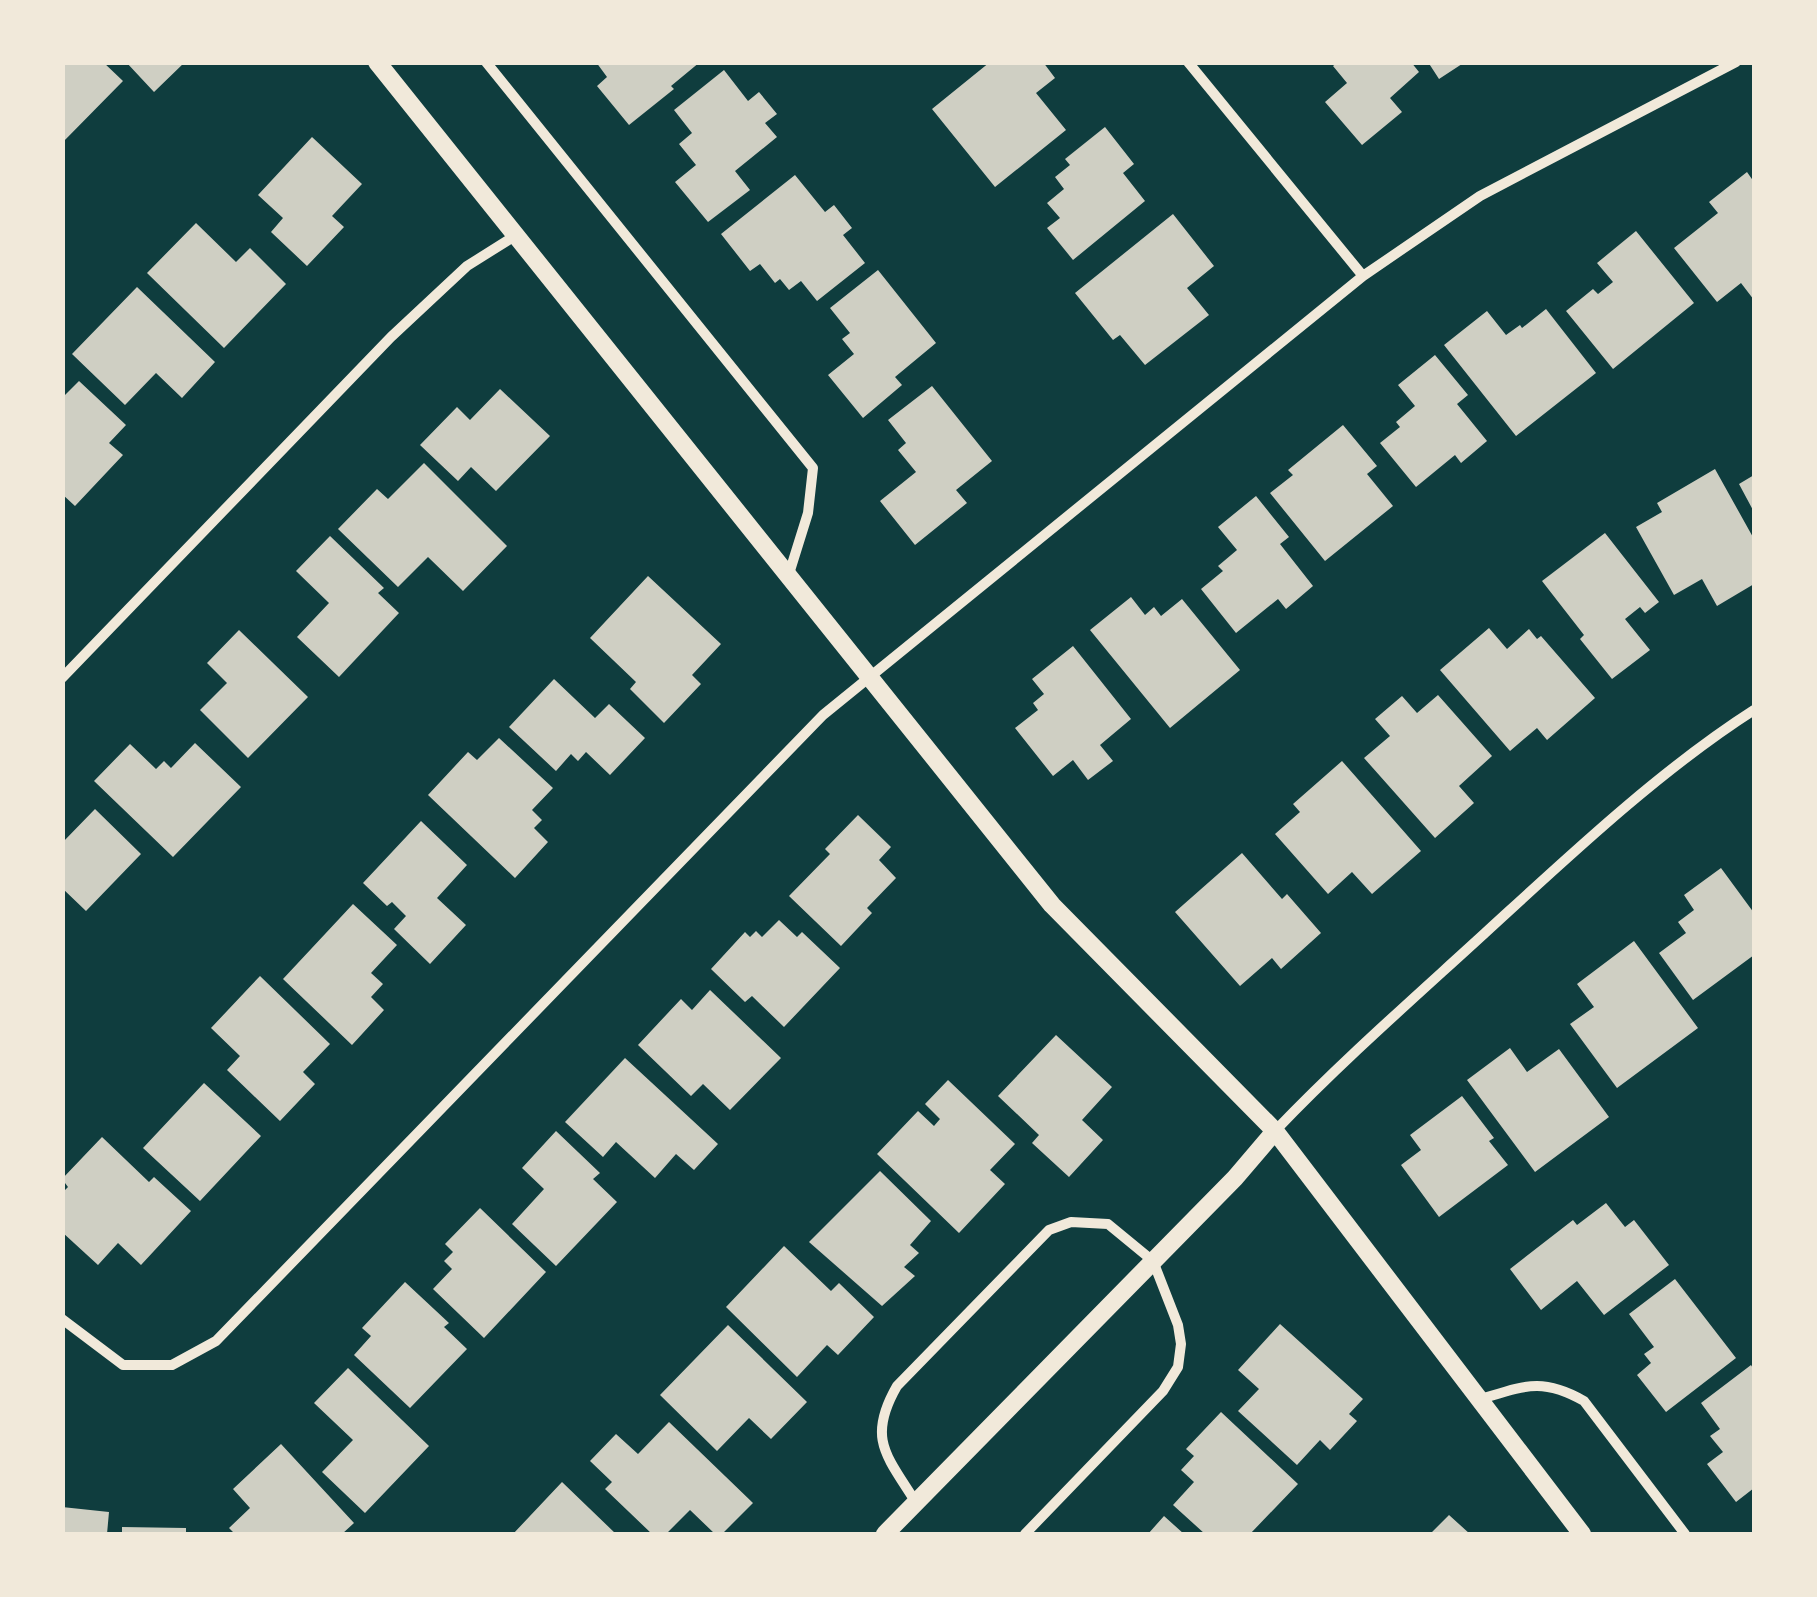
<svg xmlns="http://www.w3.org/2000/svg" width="1817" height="1597" viewBox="0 0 1817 1597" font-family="Merriweather,serif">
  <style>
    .building { fill: #cfcfc3 }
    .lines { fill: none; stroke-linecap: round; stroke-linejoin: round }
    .minor { stroke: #f1e9da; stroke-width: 10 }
    .tertiary { stroke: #f1e9da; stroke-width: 18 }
  </style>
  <rect width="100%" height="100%" fill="#0f3d3e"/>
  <path class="building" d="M62 62H103L123 81 62 143Z
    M126 62H185L154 92Z
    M596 62H700L671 86 674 89 629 125 597 86 607 77Z
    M990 62H1043L1055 78 1036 93 1066 130 995 187 932 109Z
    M1338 62H1411L1419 72 1390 98 1402 112 1362 145 1325 102 1347 83 1333 66Z
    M1428 62H1465L1439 79Z
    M724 70 748 101 759 92 777 114 765 123 777 137 735 171 750 190 708 222 675 182 696 165 679 144 692 133 674 110Z
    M1105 127 1134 164 1123 173 1145 201 1073 260 1047 228 1060 218 1047 203 1064 189 1055 177 1070 165 1065 159Z
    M312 137 362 184 332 216 344 227 307 266 271 232 283 218 258 195Z
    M1747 172 1754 182V300L1741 283 1717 302 1674 248 1718 213 1709 202Z
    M795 175 825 212 834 205 852 228 843 235 865 263 817 301 801 281 789 290 780 279 775 283 760 264 750 271 721 234Z
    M1173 214 1214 266 1187 288 1209 315 1145 365 1120 335 1113 340 1075 293Z
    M196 223 236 262 250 248 286 284 224 348 147 273Z
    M1636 231 1694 303 1613 369 1566 311 1593 289 1598 294 1613 282 1597 263Z
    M878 270 936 343 895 377 902 385 863 418 828 375 854 354 842 339 850 333 830 308Z
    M137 287 215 362 182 398 156 373 125 405 72 354Z
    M1546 309 1596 373 1516 436 1444 345 1487 311 1506 335 1520 325 1522 328Z
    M1435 355 1468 395 1457 404 1487 441 1461 463 1455 455 1416 487 1380 443 1400 427 1396 422 1415 406 1398 385Z
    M79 381 126 425 109 443 123 455 75 506 62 494V398Z
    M932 386 992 461 956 490 967 503 915 545 880 501 916 472 898 450 906 443 888 420Z
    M500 389 550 436 496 491 471 467 458 481 420 445 457 407 470 420Z
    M1343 425 1377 466 1367 474 1393 506 1325 561 1270 493 1293 475 1288 470Z
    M424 463 507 546 463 591 428 557 398 587 338 529 377 489 388 499Z
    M1715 469 1754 539V584L1717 606 1702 579 1674 595 1636 527 1662 512 1657 503Z
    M1754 475V512L1739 484Z
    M1256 496 1289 537 1280 544 1313 586 1286 609 1278 599 1236 633 1201 589 1223 571 1218 566 1237 550 1218 527Z
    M1605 533 1659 602 1645 613 1640 607 1625 619 1650 650 1612 679 1580 639 1584 635 1542 581Z
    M330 536 384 588 378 593 399 613 339 677 297 637 329 603 296 571Z
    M648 576 721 644 692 675 701 684 664 723 630 689 636 682 590 638Z
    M1131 597 1145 615 1154 607 1161 616 1182 599 1240 670 1170 728 1090 630Z
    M1489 628 1507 649 1529 629 1537 639 1541 636 1595 698 1547 740 1537 728 1510 751 1440 670Z
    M239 630 308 697 248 758 200 710 227 683 207 663Z
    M1073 646 1131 719 1100 745 1113 761 1088 780 1073 760 1053 776 1015 728 1038 710 1033 703 1044 694 1032 679Z
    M554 679 595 718 609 704 645 738 610 775 586 752 578 761 571 754 556 771 509 727Z
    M1438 695 1492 756 1459 786 1474 803 1435 838 1364 758 1390 736 1375 719 1402 696 1417 713Z
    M499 738 553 788 532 810 542 820 534 828 548 842 515 878 428 795 468 752 477 760Z
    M195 743 241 787 173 857 94 781 130 744 156 769 164 761 171 768Z
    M1342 761 1421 851 1372 894 1352 872 1328 894 1275 834 1300 812 1293 804Z
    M95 809 141 854 86 911 62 888V843Z
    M858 815 891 847 879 860 896 878 867 908 872 913 841 946 789 896 830 854 825 849Z
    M421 821 467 865 437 898 466 925 430 964 394 929 406 916 392 902 387 906 363 883Z
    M1242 853 1282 899 1287 894 1321 933 1281 969 1272 958 1240 986 1175 912Z
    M1721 868 1754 913V955L1693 1000 1659 953 1686 933 1678 922 1694 910 1684 895Z
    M353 904 397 945 371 973 383 984 371 997 384 1010 352 1045 283 979Z
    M779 920 797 937 802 932 840 968 784 1027 752 996 745 1002 711 969 745 932 750 937 756 931 762 937Z
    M1634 941 1698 1028 1617 1088 1570 1024 1594 1007 1577 984Z
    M260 976 330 1044 303 1072 315 1084 280 1121 227 1070 240 1056 211 1028Z
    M710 990 781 1058 730 1110 703 1084 691 1096 638 1045 681 999 692 1010Z
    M1056 1035 1112 1087 1082 1120 1103 1140 1069 1177 1032 1143 1039 1135 998 1096Z
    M1510 1048 1527 1072 1559 1049 1609 1117 1535 1172 1467 1080Z
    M625 1058 718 1144 694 1170 676 1154 655 1178 616 1142 603 1157 565 1122Z
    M948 1080 1015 1144 990 1170 1005 1184 959 1233 877 1154 918 1111 934 1126 940 1119 925 1104Z
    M204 1083 261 1136 200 1201 143 1148Z
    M1462 1096 1494 1138 1489 1141 1508 1165 1439 1217 1401 1165 1421 1150 1410 1135Z
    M556 1131 600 1173 593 1179 617 1202 556 1266 512 1224 544 1189 522 1168Z
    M102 1137 149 1182 154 1177 191 1211 141 1265 118 1243 98 1265 62 1232V1193L68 1187 62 1179Z
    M880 1171 931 1221 910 1245 919 1253 904 1267 915 1276 882 1306 809 1242Z
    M1606 1203 1625 1227 1634 1220 1669 1265 1604 1315 1577 1281 1541 1310 1510 1269 1573 1220 1577 1225Z
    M480 1208 546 1272 484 1338 433 1289 452 1269 444 1261 453 1252 445 1244Z
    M784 1246 831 1291 839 1283 874 1317 838 1355 827 1345 797 1377 726 1307Z
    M1675 1279 1736 1358 1666 1412 1637 1375 1651 1363 1644 1354 1654 1347 1629 1314Z
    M405 1282 449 1323 444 1327 467 1349 410 1408 354 1355 371 1336 362 1328Z
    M1280 1324 1363 1399 1349 1414 1357 1421 1330 1450 1320 1440 1297 1465 1238 1411 1259 1389 1238 1370Z
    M728 1325 807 1402 771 1439 749 1418 717 1451 660 1395Z
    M1751 1365 1754 1370V1488L1736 1502 1707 1464 1723 1452 1710 1436 1720 1429 1701 1403Z
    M348 1368 429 1446 365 1513 322 1472 353 1440 314 1403Z
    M1221 1412 1298 1484 1250 1534H1205L1173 1505 1194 1482 1181 1470 1194 1456 1186 1449Z
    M669 1422 753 1503 722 1534H715L690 1510 666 1534H652L605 1489 612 1482 590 1461 616 1434 638 1454Z
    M281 1444 354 1523 342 1534H235L229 1528 250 1508 233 1489Z
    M562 1482 616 1534H513Z
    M62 1507 109 1512 107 1534H62Z
    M1449 1515 1470 1534H1430Z
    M1164 1516 1184 1534H1148Z
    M122 1527 186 1528V1534H122Z"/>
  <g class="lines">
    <path class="minor" d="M486 62 813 468 808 513 788 577
      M1188 62 1363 276
      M62 678 391 337 467 266 518 234
      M1275 1131C1342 1061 1414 998 1485 933 1568 857 1660 770 1754 710
      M62 1319 123 1365H172L216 1341 823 715 1363 276 1480 196 1736 62
      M1481 1399C1524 1386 1542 1377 1584 1401L1685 1534
      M915 1501C886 1455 867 1438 897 1386L1049 1230 1071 1222 1108 1224 1153 1261 1178 1325 1181 1344 1178 1367 1163 1391 1025 1534"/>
    <path class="tertiary" d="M377 62 1052 905 1275 1131 1582 1534
      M885 1534 1235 1178 1275 1131"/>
  </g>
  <rect width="1817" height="1597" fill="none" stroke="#f1e9da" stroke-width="130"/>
</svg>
